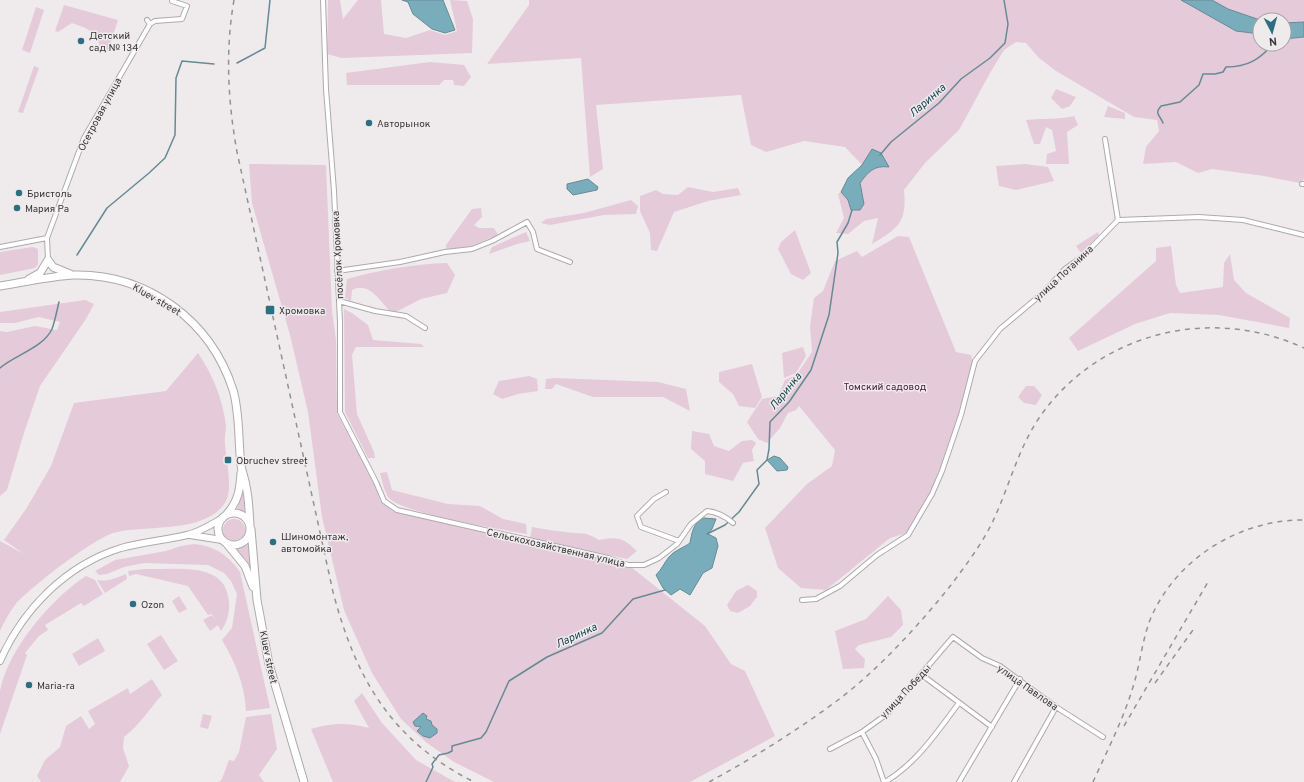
<svg xmlns="http://www.w3.org/2000/svg" width="1304" height="782" viewBox="0 0 1304 782" font-family="Overpass,sans-serif">
  <style>
    .green { fill: #e5cad9 }
    .water { fill: #7aadbc; stroke: #668a94 }
    .lines { fill: none; stroke-linecap: round; stroke-linejoin: round }
    .stream { stroke: #668a94; stroke-width: 1.5 }
    .street-casing { stroke: #aeaaac; stroke-width: 6 }
    .secondary-casing { stroke: #aeaaac; stroke-width: 8 }
    .primary-casing { stroke: #aeaaac; stroke-width: 9 }
    .street { stroke: #fff; stroke-width: 4 }
    .secondary { stroke: #fff; stroke-width: 6 }
    .primary { stroke: #fff; stroke-width: 7 }
    .rail { stroke: #939192; stroke-width: 1.5; stroke-dasharray: 5 5; stroke-linecap: butt }
    .poi-dot { fill: #2c6f80; stroke: #efebed; stroke-width: 1.5 }
    .labels { text-anchor: middle; stroke-width: 3; stroke-linejoin: round; paint-order: stroke }
    .poi-label { font-size: 10px; fill: #383738; stroke: #efebed; text-anchor: start }
    .street-label { font-size: 10px; fill: #383738; stroke: #efebed }
    .park-label { font-size: 10px; fill: #491738; stroke: #efebed }
    .water-label { font-size: 11px; font-style: italic; fill: #174450; stroke: #efebed }
  </style>
  <rect width="100%" height="100%" fill="#efebed"/>
  <path class="green" d="M328 0H340L343 19 358 0H381L384 34 406 38 430 30 445 35 457 31 450 0 467 1 473 19 472 53 342 58 327 54Z
    M529 0H1181L1236 31 1260 34V44H1284V39L1304 37V179L1300 183 1264 176 1212 169 1198 173 1176 162 1143 164 1146 147 1159 131 1157 120 1134 117 1056 71 1039 58 1026 43 1016 42 1004 50 990 73 959 130 925 163 904 190C907 222 899 228 872 244L878 218 864 221 848 234 836 233 844 218 838 194 841 192 848 200 851 210 864 204 860 183C867 173 875 165 888 167L872 149 862 165 845 147 804 141 766 152 751 145 741 95 596 105 603 169 590 177 581 58 487 64 529 5Z
    M1212 0H1304V22L1284 23V20H1257L1228 9Z
    M64 5 118 20 108 51 100 48C98 31 86 28 72 23L58 32 55 31Z
    M36 7 44 10 30 53 22 50Z
    M430 62 464 65 471 77 464 86 454 85 453 80H444L439 85H347L346 73Z
    M34 66 39 68 23 113 18 112Z
    M1056 89 1076 97 1070 106 1062 109 1051 98Z
    M1108 106 1125 113V119L1104 117Z
    M1074 116 1078 125 1067 132 1069 164H1046L1047 154 1056 151 1052 130 1046 127 1040 144H1034L1026 120C1042 118 1058 120 1074 116Z
    M249 164 326 165 332 311 336 340 337 414 373 480 380 501 393 511 631 567 705 626 731 664 745 671 775 736 690 782H494L454 762 427 743 401 719 372 673 344 610 322 517 308 412 290 335 252 203Z
    M1025 164 1048 167 1054 181 1016 190 999 186 996 166Z
    M688 187 713 192 738 188 741 195 708 201 674 212 657 251 651 250 650 233 640 211V196L656 190 663 194 678 195Z
    M631 200 638 206 636 214 604 215 550 225 541 223 546 219 584 213Z
    M481 208 482 217 474 225 479 228H494L498 235 466 248 446 249V245L472 209Z
    M795 230 811 273 803 280 791 274 778 249 781 242Z
    M526 232 530 241 517 244 489 254 492 247Z
    M1098 232 1099 235 1081 253 1076 246Z
    M898 236 909 237 956 352 971 355 973 363C956 421 942 483 906 533L890 538 826 590 801 588 778 568 765 528 807 484 832 466 835 450 799 406 796 410 788 413 780 428 767 443 758 439 747 422 762 399 778 396 785 380 797 374 812 352 810 326 814 298 823 291 835 261 857 251 862 257Z
    M1171 246 1176 285 1180 293 1223 287 1224 263 1230 254 1234 280 1246 293 1290 318 1289 328 1219 315 1170 313 1135 324 1078 351 1069 338 1156 261V248Z
    M33 247 38 249V265L35 268 0 275V252Z
    M447 263 455 275 447 293 421 299 392 314C381 302 369 281 352 290L351 301 345 298 347 279C380 270 412 264 447 263Z
    M85 300 94 304 86 319 40 386 23 436 7 490 0 496V331L7 332 35 326 57 330 60 322 39 317 15 323H0V312Z
    M344 309 352 313 368 325 373 340 421 344 424 347H356L352 355 357 414 374 452 375 458H368L345 412Z
    M803 347 806 356 796 373 784 378 782 353Z
    M198 353C213 375 223 400 226 426 226 432 224 438 225 444 226 460 233 488 226 501 207 535 144 524 113 533 92 540 29 588 15 605 9 613 4 622 0 631V541L24 554 4 540 26 509 51 466 74 403 166 391Z
    M752 364 762 397 755 408 739 406 733 394 719 382V372Z
    M529 376 537 379 538 391 518 394 502 399 493 394 499 381Z
    M555 378 658 382 686 389 690 411 663 397H593L556 384 552 389H545L546 379Z
    M1026 386H1034L1042 395 1036 405 1024 403 1018 397Z
    M692 431 709 434 714 446 729 451 742 441 752 440 756 443 752 450 754 461 743 463 733 481 705 474V461L691 449Z
    M387 472 392 490 448 504 480 506 503 519 526 524 527 534C505 530 399 513 388 497 384 490 382 480 380 473Z
    M243 492 245 512 237 509Z
    M223 530a11 11 0 1 1 22 0a11 11 0 1 1-22 0Z
    M532 527C543 529 555 531 566 532 583 535 582 530 599 540 618 536 624 538 637 551L627 559 530 538Z
    M194 544C215 546 228 555 240 572L270 708 246 711C245 685 235 662 222 640L232 628 237 594 231 581 224 573 208 565 144 563 124 567 107 574 99 575 95 571 115 560 166 551 181 546Z
    M249 544 251 571 246 560 237 550Z
    M145 569C173 570 222 561 228 596 231 609 228 621 221 631L212 614 208 615 188 586 136 574 129 576 128 571Z
    M126 574 127 579 105 593 97 580C107 582 116 578 126 574Z
    M86 576 95 580 103 594 84 606 81 603 45 625 48 630 39 636 25 653 27 655 0 734C0 720 0 704 0 691 8 649 51 599 86 576Z
    M748 585 757 591V597L750 606 738 613 730 611 727 605 736 591Z
    M179 596 187 609 179 613 172 601Z
    M888 596 901 610 903 625 891 637 859 645 855 649 865 659 864 668 843 669 835 631 866 619Z
    M212 615 218 625 210 631 203 620Z
    M161 635 178 661 164 670 147 644Z
    M98 638 105 651 79 666 72 654Z
    M152 679 162 695C149 709 139 726 124 737L123 748 129 766 120 782H41L37 776 45 760 60 747 66 726 81 716 89 729 95 724 88 711 128 688 130 694Z
    M362 693 382 723 416 760 455 782H333L311 729C331 723 348 722 369 728L354 701Z
    M203 714 212 716 208 729 200 727Z
    M271 714 277 749 259 775 264 782H219L222 779 229 760 234 761 239 752 246 717Z"/>
  <path class="water" d="M402 0H443L455 30 445 33 432 29 413 14 408 2Z
    M1181 0H1212L1228 9 1260 20V34L1236 31Z
    M1304 22V37L1284 39V23Z
    M872 149 881 153 889 167C874 165 868 172 860 183L864 204 860 210H851L848 200 841 192 848 178 862 165Z
    M588 179 598 187 597 190 573 195 567 189V184Z
    M774 456 780 458 788 467 787 470 777 471 767 460Z
    M704 518 716 519 712 529 708 534 716 538 718 546 712 568 703 573 690 595 680 589 671 595 663 588 656 575C662 569 664 563 669 557 675 550 683 548 690 543 692 532 693 523 704 518Z
    M423 713 427 716 426 719 431 721 432 725 437 729V733L430 738 423 736 417 731 421 727 415 726 413 722Z"/>
  <g class="lines">
    <path class="stream" d="M237 63 265 48 270 0
      M1163 123C1160 115 1154 114 1161 106L1180 102 1199 85 1203 74H1215L1223 72 1226 67C1248 67 1260 59 1273 44
      M880 155 891 142 939 103 961 79 990 58 1005 43 1008 24 1004 0
      M77 255 107 208 149 173 165 158 175 135 176 78 182 61 214 64
      M0 368C15 355 43 348 52 329 55 321 57 310 59 302
      M707 534 725 525 739 512 759 484 757 470 767 460 769 449 770 422 789 402 811 370 829 315 838 253 837 242 848 223 852 210
      M426 782 433 767 432 764 439 755 448 753 452 751V746L481 738 486 732 509 681 547 657 602 633 633 599 665 590"/>
    <defs>
      <path id="street" d="M323 0 326 89 334 191 340 322V412L376 482 384 501 397 510 608 558 628 565H644L659 558 677 544 691 524 707 511C718 512 725 516 733 523
        M150 24 155 21 182 19 187 6 172 1
        M1105 139 1118 220
        M1302 184H1304
        M0 247 47 238
        M48 260 47 238 84 138 150 24 147 20
        M337 271 400 262 445 252 472 249 492 241 527 222 533 232 537 249 570 262
        M339 301 375 311 406 316 425 328
        M666 492 654 499 637 516 641 527 679 541
        M802 600 816 599 840 586 877 555 908 535 932 494 942 471 961 415 975 361 1000 329 1044 292 1065 269 1083 256 1118 220 1199 217 1243 220 1304 235
        M922 675 992 727
        M862 732 876 759 884 782
        M830 749 862 732 887 714 953 637 982 658 1000 666 1056 707 1103 737
        M885 782C917 763 937 732 959 703
        M959 782 1020 679
        M1014 782 1056 707"/>
      <path id="secondary" d="M190 535 222 540
        M0 661C23 609 66 565 121 548 143 542 166 540 187 535 200 532 212 524 223 518"/>
      <path id="primary" d="M48 260 53 267 70 274
        M29 279 40 273 48 260
        M0 286C25 282 50 276 75 275 148 274 211 321 233 390 240 413 238 441 241 465 242 472 245 479 246 486 249 499 249 512 250 525
        M218 529a16 16 0 1 1 32 0a16 16 0 1 1-32 0Z
        M226 515C238 502 240 490 241 473
        M251 529 257 600 269 664 304 782
        M227 544 245 566 253 587"/>
    </defs>
    <use href="#street" class="street-casing"/>
    <use href="#secondary" class="secondary-casing"/>
    <use href="#primary" class="primary-casing"/>
    <use href="#street" class="street"/>
    <use href="#secondary" class="secondary"/>
    <use href="#primary" class="primary"/>
    <path class="rail" d="M234 0C225 51 228 102 237 152L333 592C356 679 391 740 474 782
      M1155 683 1193 630
      M1124 726 1208 582
      M709 782C753 758 798 730 838 700 878 670 920 624 951 585 966 565 982 544 993 521 1009 487 1018 449 1039 418 1098 332 1211 305 1304 348
      M1093 782C1107 751 1123 720 1133 687 1140 665 1142 641 1150 620 1175 559 1240 519 1304 520"/>
  </g>
  <g class="poi-dot">
    <circle cx="81" cy="41" r="4"/>
    <circle cx="369" cy="123" r="4"/>
    <circle cx="19" cy="193" r="4"/>
    <circle cx="17" cy="208" r="4"/>
    <rect x="265" y="305" width="10" height="10" rx="2"/>
    <rect x="224" y="456" width="8" height="8" rx="2"/>
    <circle cx="273" cy="542" r="4"/>
    <circle cx="133" cy="604" r="4"/>
    <circle cx="29" cy="685" r="4"/>
  </g>
  <g class="labels">
    <g class="poi-label">
      <text x="89" y="39">Детский<tspan x="89" dy="12">сад № 134</tspan></text>
      <text x="377" y="127">Авторынок</text>
      <text x="27" y="197">Бристоль</text>
      <text x="25" y="212">Мария Ра</text>
      <text x="279" y="314">Хромовка</text>
      <text x="236" y="464">Obruchev street</text>
      <text x="281" y="540">Шиномонтаж,<tspan x="281" dy="12">автомойка</tspan></text>
      <text x="141" y="608">Ozon</text>
      <text x="37" y="689">Maria-ra</text>
    </g>
    <g class="street-label">
      <text transform="translate(99 114) rotate(-62)" y="4">Осетровая улица</text>
      <text transform="translate(337 255) rotate(-93)" y="4">посёлок Хромовка</text>
      <text transform="translate(1063 273) rotate(-43)" y="4">улица Потанина</text>
      <text transform="translate(157 299) rotate(30)" y="4">Kluev street</text>
      <text transform="translate(556 547) rotate(13)" y="4">Сельскохозяйственная улица</text>
      <text transform="translate(269 657) rotate(78)" y="4">Kluev street</text>
      <text transform="translate(1028 687) rotate(35)" y="4">улица Павлова</text>
      <text transform="translate(905 691) rotate(-47)" y="4">улица Победы</text>
    </g>
    <g class="park-label">
      <text x="885" y="390">Томский садовод</text>
    </g>
    <g class="water-label">
      <text transform="translate(927 100) rotate(-41)" y="4">Ларинка</text>
      <text transform="translate(785 391) rotate(-51)" y="4">Ларинка</text>
      <text transform="translate(576 635) rotate(-25)" y="4">Ларинка</text>
    </g>
  </g>
  <g transform="translate(1272 32) rotate(174)"><circle r="19" fill="#efebed" stroke="#a6a3a5"/>
  <path d="M0-3L7 15L0 10L-7 15Z" fill="#2c6f80"/>
  <text y="-6" font-size="11" font-weight="bold" text-anchor="middle" fill="#383738">N</text>
  </g>
</svg>
